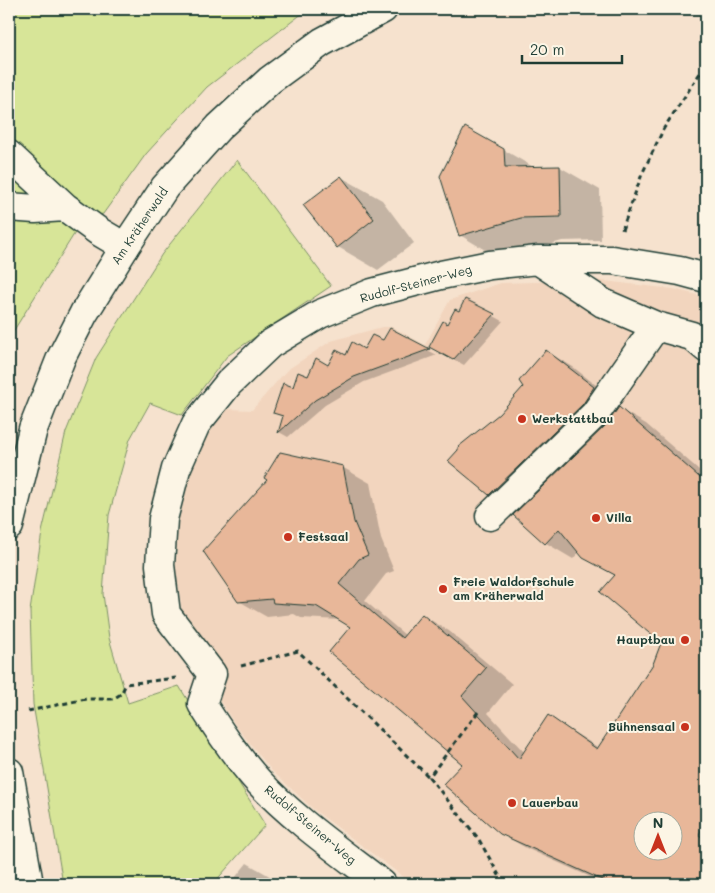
<svg xmlns="http://www.w3.org/2000/svg" width="715" height="893" viewBox="0 0 715 893" font-family="Mali,sans-serif">
  <style>
    .built { fill: #f2d5be; fill-rule: evenodd }
    .green { fill: #d7e598; stroke: #7b9166 }
    .shadow { fill: #0003; fill-rule: evenodd }
    .building { fill: #e8b799; stroke: #1f3d34; fill-rule: evenodd }
    .lines { fill: none; stroke-linecap: round; stroke-linejoin: round }
    .minor-casing { stroke: #1f3d34; stroke-width: 31 }
    .major-casing { stroke: #1f3d34; stroke-width: 31 }
    .path { stroke: #1f3d34; stroke-width: 3; stroke-dasharray: 5 4; stroke-linecap: butt }
    .minor { stroke: #fcf5e5; stroke-width: 28 }
    .major { stroke: #fcf5e5; stroke-width: 28 }
    .poi-dot { fill: #c8321e; stroke: #fcf5e5; stroke-width: 2 }
    .labels { text-anchor: middle; stroke-width: 4; stroke-linejoin: round; paint-order: stroke }
    .street-label { font-size: 12px; fill: #1f3d34; stroke: #fcf5e5 }
    .poi-label { font-size: 12px; font-weight: bold; fill: #1f3d34; stroke: #fcf5e5; text-anchor: start }
  </style>
  <rect width="100%" height="100%" fill="#f6e2ce"/>
  <filter id="ink" filterUnits="userSpaceOnUse"><feTurbulence type="fractalNoise" baseFrequency=".02" numOctaves="2"/><feDisplacementMap in="SourceGraphic" scale="10" xChannelSelector="R" yChannelSelector="G"/><feConvolveMatrix kernelMatrix="1 2 1 2 8 2 1 2 1" color-interpolation-filters="sRGB"/></filter>
  <g filter="url(#ink)">
    <path class="built" d="M595 280 673 289 706 297V884H413L313 809 272 771 236 726 216 695 182 611 176 568 178 520 191 473 209 432 227 409 252 410 287 370 331 341 382 327H392L425 345 450 300 501 283ZM642 820H672V850H642Z"/>
    <path class="green" d="M9 9H310L299 16 207 87 146 154 103 214 95 216 88 212 14 330 9 351Z
      M237 160 331 286 227 356 182 415 150 403 130 439 109 515 103 594 109 638 128 703 179 686 265 825 213 884H63L33 704 30 611 42 532 66 432 96 358 162 254Z"/>
    <path class="shadow" d="M504 150 535 168 560 167 600 190 601 240 562 241 500 259 460 235Z
      M341 177 382 200 414 243 378 270 338 247Z
      M465 300 503 321 464 365 440 352 447 325 459 313Z
      M390 330 437 355 364 382 325 405 288 437 279 432 284 418 275 413 294 388 308 377 346 357 384 342Z
      M546 351 573 367 620 404 618 408 646 424 706 476V884H606L528 849 500 833 464 764 352 627 341 620 301 618 294 614 267 617 239 601 269 480 342 467 370 483 381 539 394 571 386 574 365 601 405 635 422 615 449 631 512 684 488 713 525 753 548 716 599 748 654 665 662 643 616 576 583 557 579 552 573 559 546 543 612 419 611 418 517 509 490 494 500 415 524 387ZM642 820H672V850H642Z
      M247 863 280 882 283 884H230Z"/>
    <path class="building" d="M465 127 504 149 505 167 560 166 561 217 521 218 459 236 440 176Z
      M341 176 374 219 337 248 303 205Z
      M465 299 495 314 453 360 429 347 443 321 447 324 455 309 459 311Z
      M390 328 430 349 354 377 315 400 278 433 283 416 273 413 283 383 293 387 298 372 308 376 316 358 328 365 336 350 346 355 352 342 364 349 372 335 383 340Z
      M546 350 594 387 583 404 489 495 448 461 458 450V447L499 414 523 387 519 381Z
      M619 407 706 483V817L699 835 706 840V866L701 884H611L500 834 443 784 462 764 329 652 350 627 316 606 273 603 272 599 238 602 203 551 267 480 264 478 280 452 343 466 354 522 368 555 359 559 339 584 402 638 422 614 486 668 462 696 519 759 548 715 597 749 653 664 661 643 600 592 615 575 583 558 559 529 545 544 513 515 606 425ZM642 820H672V850H642Z"/>
    <g class="lines">
      <defs>
        <path id="minor" d="M9 155 65 207 98 231 125 247
          M9 207 35 209 65 207
          M656 326 692 336 706 348
          M490 516 595 414 656 326 603 303 538 260
          M382 884C342 853 293 819 258 781 237 758 219 731 202 704L212 674 166 614 160 565 163 519 176 469 196 424 229 383 270 344 320 314 372 293 441 275 490 265 538 260H612L680 271 706 278"/>
        <path id="major" d="M9 526 33 429 61 358 84 313 125 247 165 187 219 127 270 80 322 42 383 9
          M9 772 29 884"/>
      </defs>
      <use href="#minor" class="minor-casing"/>
      <use href="#major" class="major-casing"/>
      <path class="path" d="M622 230 642 174 664 128 706 64
        M241 666 298 651 429 777
        M28 711 86 699H113L121 694 126 684 176 678
        M478 712 429 777 478 838 504 884"/>
      <use href="#minor" class="minor"/>
      <use href="#major" class="major"/>
    </g>
  </g>
  <g class="poi-dot">
    <circle cx="522" cy="419" r="5"/>
    <circle cx="596" cy="518" r="5"/>
    <circle cx="288" cy="537" r="5"/>
    <circle cx="443" cy="589" r="5"/>
    <circle cx="685" cy="640" r="5"/>
    <circle cx="685" cy="727" r="5"/>
    <circle cx="512" cy="803" r="5"/>
  </g>
  <g class="labels">
    <g class="street-label">
      <text transform="translate(140 226) rotate(-56)" y="4">Am Kräherwald</text>
      <text transform="translate(416 284) rotate(-15)" y="4">Rudolf-Steiner-Weg</text>
      <text transform="translate(310 825) rotate(40)" y="4">Rudolf-Steiner-Weg</text>
    </g>
    <g class="poi-label">
      <text x="532" y="423">Werkstattbau</text>
      <text x="606" y="522">Villa</text>
      <text x="298" y="541">Festsaal</text>
      <text x="453" y="586">Freie Waldorfschule<tspan x="453" dy="14">am Kräherwald</tspan></text>
      <text x="675" y="644" text-anchor="end">Hauptbau</text>
      <text x="675" y="731" text-anchor="end">Bühnensaal</text>
      <text x="522" y="807">Lauerbau</text>
    </g>
  </g>
  <rect width="715" height="893" fill="none" stroke="#fcf5e5" stroke-width="30"/>
  <rect x="15" y="15" width="685" height="863" fill="none" stroke="#1f3d34" stroke-width="2" filter="url(#ink)"/>
  <g transform="translate(658 836)"><circle r="24" fill="#fcf5e5" stroke="#a4ab9e"/>
  <path d="M0-4L9 19L0 12L-9 19Z" fill="#c8321e"/>
  <text y="-8" font-size="14" font-weight="bold" text-anchor="middle" fill="#1f3d34">N</text>
  </g>
  <path d="M522 55v8h100v-8" fill="none" stroke="#1f3d34" stroke-width="2.5"/>
  <text x="530" y="55" font-size="15" fill="#1f3d34" stroke="#fcf5e5" stroke-width="4" paint-order="stroke">20 m</text>
</svg>
